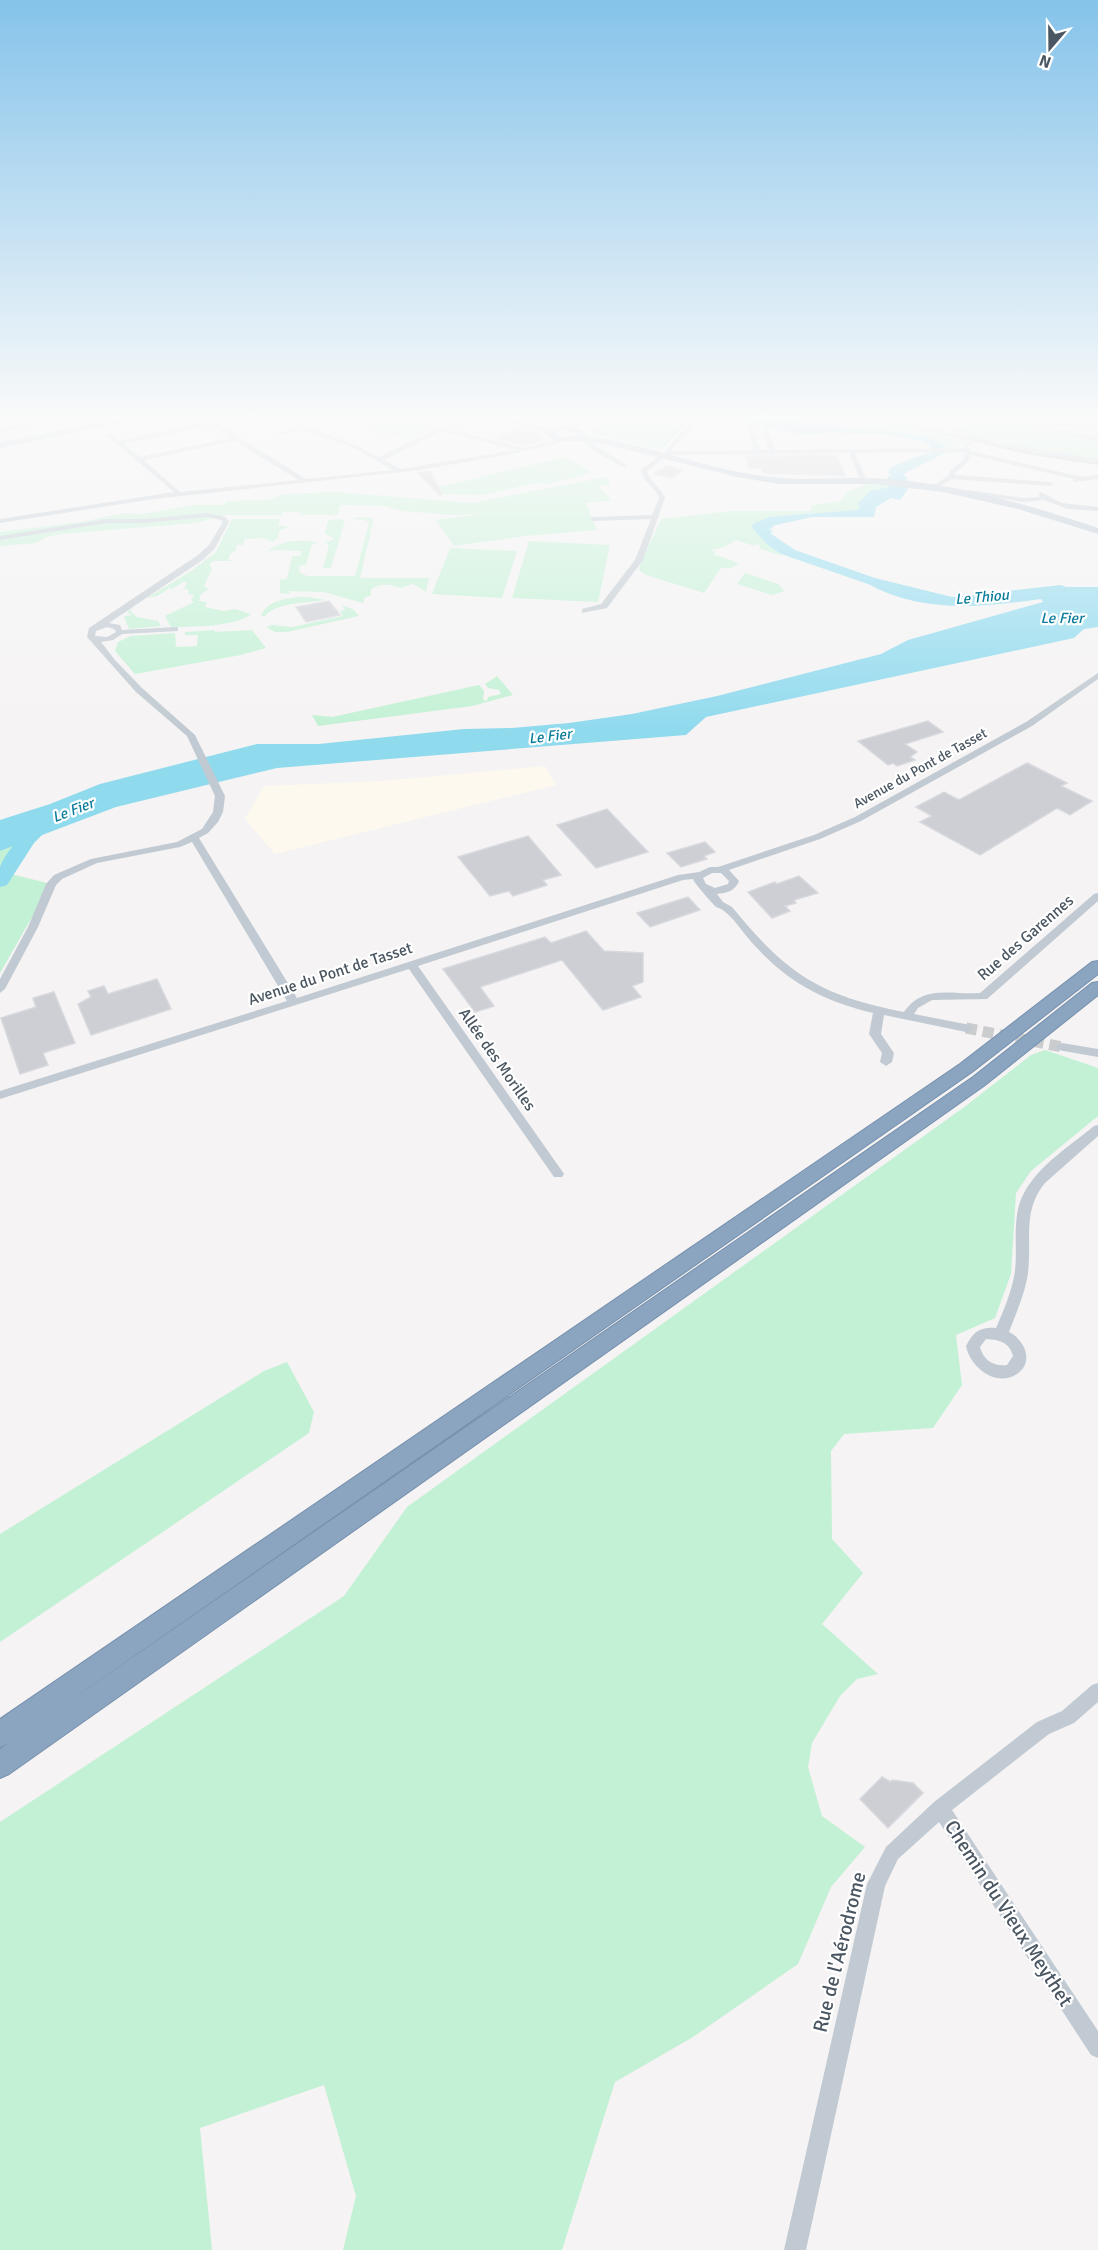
<svg xmlns="http://www.w3.org/2000/svg" width="1098" height="2250" viewBox="0 0 1098 2250" font-family="Signika,sans-serif">
  <style>
    .commercial { fill: #fdf9ef }
    .green { fill: #c3f1d5 }
    .water { fill: #90daee }
    .lines { fill: none; stroke-linecap: round; stroke-linejoin: round }
    .stream { stroke: #90daee; stroke-width: 2 }
    .river { fill: #90daee; fill-rule: evenodd }
    .building { fill: #cdcfd5; stroke: #d7d9de; stroke-width: 1.5 }
    .minor-tunnel { stroke: #caccce; stroke-width: 11; stroke-dasharray: 11 6; stroke-linecap: butt }
    .highway-casing { stroke: #7690ad; stroke-width: 2 }
    .minor { fill: #c1cad2; fill-rule: evenodd }
    .major { fill: #b3c2d1; fill-rule: evenodd }
    .highway { fill: #8ba5c1; fill-rule: evenodd }
    .rail { stroke: #b5b8bd; stroke-width: 2 }
    .labels { text-anchor: middle; stroke-width: 4.5; stroke-linejoin: round; paint-order: stroke }
    .far-street-label { font-size: 14px; fill: #4a5661; stroke: #fff }
    .far-water-label { font-size: 15px; font-style: italic; fill: #0c7c9b; stroke: #fff }
    .street-label { font-size: 16px; fill: #4a5661; stroke: #fff }
    .near-street-label { font-size: 20px; fill: #4a5661; stroke: #fff }
  </style>
  <rect width="100%" height="100%" fill="#f5f3f3"/>
  <path class="commercial" d="M545 766 556 785 275 854 245 819 264 786 382 781Z"/>
  <path class="green" d="M325 416H431L433 417 432 421 440 425 408 439 320 418Z
    M663 416H693L664 448H654L589 433 597 427 598 422 604 424 624 417 642 424Z
    M861 416H868L975 442 967 446 956 444 953 447 958 453 950 454 928 437 824 425 871 423Z
    M952 416H981L1098 442V460L1039 451 966 434 958 431Z
    M565 457 592 472 550 484 535 483 483 495 442 494 434 488Z
    M605 477 611 484 598 486 612 500 586 503 597 530 526 536 454 546 436 520 480 514 450 515 403 511 384 506 340 505 338 515H300V512H283L282 515H225L196 523 62 534 47 537 36 543 0 546V532L81 522 124 513 142 514 193 505H223L227 501 268 500 283 494 336 492 472 503Z
    M869 484 887 485 888 487C874 489 863 493 860 508L856 510 769 517 758 534 768 545 781 554 779 555 759 548 761 546 757 544 754 546 736 540 724 547 711 550 716 552 713 554 739 563 731 568H721L704 593 646 575 639 570V567L661 519 731 511H810L812 505 841 501 848 491Z
    M360 517 374 518 360 578H429L426 592 413 584 401 588C391 584 381 583 371 589V596L365 597 363 603 324 592 289 591 290 594 280 593V580L287 579 292 556H300L302 551 271 550 268 555 270 549C283 541 302 538 318 543L312 544 306 565H300L299 572 307 576H355L369 523 365 520 351 519Z
    M232 519H280L278 525 289 527 279 531 278 538 272 542 264 538 245 539 243 545H237L235 552 230 554 228 560 236 561H214L209 564 212 569 204 586 209 589 201 594 199 601 207 602 205 607 224 611 235 609 251 614C237 627 189 627 171 627L165 616 194 602 191 600 194 595 188 594 189 590 184 589 187 582H183L172 589 167 587 169 589 157 596 147 598 191 571 216 552Z
    M334 519 345 520 331 568H323L329 544 324 543 334 539 325 533 328 521Z
    M529 541 610 545 598 602 512 598Z
    M450 548 517 551 502 598 432 594Z
    M745 573 778 584 785 591 772 595 737 584Z
    M307 597 326 600C309 603 276 602 265 616H261C267 599 292 597 307 597Z
    M342 605 354 610 359 616 287 632H275L266 627 273 625 292 627 343 616 340 611 345 610Z
    M134 606 130 611 137 617 158 621 161 626 129 629 124 616 132 615 127 612Z
    M215 630V632L252 630 266 648 241 655 135 674 115 651 118 642 131 636 175 633 176 647 197 646 198 635H185V632Z
    M497 676 513 695 472 706 318 726 312 715 332 717 479 685 484 691 483 700 487 701 488 697 501 694 499 690 488 688 485 684Z
    M25 841 7 873 51 884 0 973V851Z
    M1045 1050 1098 1068V1116L1031 1171 1016 1193 1011 1274 995 1318 956 1335 962 1385 933 1428 844 1434 831 1451 832 1539 863 1573 822 1624 878 1674 857 1679 840 1696 812 1743 808 1767 822 1816 865 1847 831 1887 798 1964 693 2037 615 2082 562 2250H343L356 2196 324 2085 200 2128 212 2250H0V1822L344 1596 407 1507 967 1105 1031 1055Z
    M287 1362 314 1412 309 1433 0 1642V1534L264 1371Z"/>
  <path class="water" d="M710 416H777L832 426 917 435 934 439 944 447 947 452 903 474 908 479 903 482 908 489 900 500 891 498 876 507 874 517H812L772 526 773 528 769 529 773 532 770 533 795 550 875 578 952 597 1061 585 1066 587H1098V627L1084 629 1074 638 706 717 686 735 277 768 116 807 0 851V820L50 804 100 784 257 744H319L464 729 512 728 569 723 632 714 717 696 881 654 908 640 1043 602 1041 599C981 607 924 614 868 584L781 554 768 545 752 528 753 524 769 517 856 510 860 508 858 504 870 491 888 487 889 481 887 477 891 475 888 472 891 467C903 463 921 453 933 453L931 447 923 441 880 434 829 433 805 435Z"/>
  <g class="lines">
    <path class="stream" d="M665 444 689 416"/>
    <path class="river" d="M49 814 55 815 58 819 34 843 7 885 0 887C0 881 0 872 0 867 5 852 35 817 49 814Z"/>
  </g>
  <path class="building" d="M517 426 538 432 545 440 524 446 496 439Z
    M837 455 845 476 763 473 761 468H749L746 456Z
    M666 466H668L683 470 672 478 654 474Z
    M430 471 442 494 440 496 418 473Z
    M329 601 340 615 306 622 296 607Z
    M928 721 943 732 905 744 917 752 910 757 915 760 897 766 893 763 888 765 858 741Z
    M1027 763 1067 783 1061 786 1092 801 1070 815 1057 808 980 855 920 822 932 816 916 807 944 792 959 800Z
    M607 809 648 852 596 868 557 825Z
    M528 836 561 875 543 880 547 885 513 896 509 891 490 896 458 857Z
    M705 842 715 852 704 856 707 859 681 867 667 853Z
    M799 876 818 893 794 900 796 903 785 906 790 911 772 918 748 892 775 882 777 884Z
    M688 897 700 910 650 927 637 913Z
    M586 931 604 951 643 953V982L632 986 641 997 603 1010 562 960 480 987 494 1006 475 1012 443 969 545 937 551 943Z
    M157 979 171 1009 91 1035 78 1004 91 997 88 991 104 986 108 994Z
    M54 992 75 1043 43 1053 48 1065 20 1074 1 1018 36 1007 33 998Z
    M882 1777 891 1782 892 1780 913 1783 923 1793 888 1828 860 1799Z"/>
  <g class="lines">
    <path class="minor-tunnel" d="M966 1028 1062 1047"/>
    <defs>
      <path id="highway" d="M1098 961V974L972 1072 9 1743 0 1747V1719L960 1064 1092 962Z
        M1098 982V995L985 1085 9 1774 0 1778V1749L973 1077 1092 983Z"/>
    </defs>
    <use href="#highway" class="highway-casing"/>
    <path class="minor" d="M53 416H64L0 434V430Z
      M197 416H205L306 479 393 470 354 448 302 429 276 436V434L296 427 269 416H278L358 446 379 457 438 428H445L468 416H476L452 430 524 448 565 438 568 440 517 453 420 470 154 499 0 523V519L174 492 106 435 111 434 120 441 205 422ZM210 425 231 438 140 457 124 444ZM441 431 446 432 516 450 400 469 384 460ZM235 441 298 480 180 492 144 460Z
      M587 416H594L584 425 566 429 563 427 580 423Z
      M695 416H702L671 451 754 450 747 426 750 424 753 426 760 450H769L762 429 765 427 768 429 775 450 963 448 965 445 971 451 1082 477 1098 475V479L1075 482 1073 481V479L971 455 969 461 955 473V475L1051 482 1054 484 1051 486 952 479 933 490 930 488 931 487 948 476 950 471 964 459 965 452 855 453 867 481 864 483 861 481 849 453 668 455 647 471C650 482 661 487 665 498L643 560 607 608 582 613V609L601 604 635 560 651 519 593 521 590 519 593 517 652 515 659 498C654 485 644 484 641 470L664 452Z
      M988 416H1000L1098 438V442Z
      M1098 422V426L1051 427 1048 425 1051 423Z
      M950 426H954L964 432 980 438 999 443 1098 459V463C1054 458 986 452 950 428Z
      M582 437 628 466 623 467 602 456 580 440 579 439Z
      M969 490 1023 498 1040 497 1038 494 1041 492 1062 503 1098 507V511L1068 509 1044 500 1023 502 980 495H958L955 493Z
      M207 513 226 517 229 522 215 548 204 559 109 623 120 625 122 630 175 627H178V631L122 634 113 640 101 642 115 660 142 688 195 735 225 796 223 812 218 822 208 833 199 838 297 998 678 875 699 872 710 867H718L814 835 855 817 1026 722 1098 673V679L1032 726 861 821 820 839 729 870 739 881C735 891 727 893 717 894L723 902 732 907C788 975 819 995 904 1012 923 984 952 995 980 993L1094 894 1098 893V901L987 999 932 1000 918 1008 914 1014 970 1025 972 1028 970 1031 966 1032 884 1015 881 1034 894 1053 892 1062 886 1066 880 1062 882 1053 869 1034 873 1013C827 1002 790 984 758 949 746 938 737 921 724 911 722 909 719 908 716 907 712 903 694 883 693 879L683 880 418 966 562 1171 564 1174 562 1177H554L409 969 0 1099V1091L287 1001 192 842 180 847 97 863 62 879 56 885 38 927 5 989 0 993V979L28 927 46 884 54 875 91 859 177 842 202 829 213 812 215 796 187 736 136 692 87 637 89 628 198 555 209 545 223 522 221 520 207 517 145 523H107L0 540V536L107 519H145ZM107 627 114 629 116 632 107 637 95 636 96 631ZM712 873H721L729 881 728 884 715 888 706 884 703 878Z
      M1062 1043 1098 1049V1057L1058 1050 1056 1047Z
      M1098 1125V1136L1045 1183C1022 1211 1032 1240 1028 1273 1025 1294 1016 1313 1009 1332 1024 1339 1035 1362 1017 1374 996 1388 970 1367 966 1346 974 1331 980 1327 996 1328 1004 1310 1012 1291 1015 1271 1018 1245 1011 1217 1024 1193 1039 1165 1070 1146 1094 1126ZM986 1339C1000 1340 1009 1342 1013 1356L1007 1365C994 1367 983 1360 980 1347Z
      M1098 1683V1702L1074 1723 1049 1734 952 1810 1098 2031V2058L1091 2055 939 1822 898 1859 885 1886 806 2250H784L867 1884 886 1847 934 1802 1037 1722 1062 1711 1092 1685Z"/>
    <path class="major" d="M136 416H154L0 448V442Z
      M487 416C508 416 527 423 547 428 561 431 571 417 586 434L585 436C645 443 702 468 762 476 805 482 847 476 890 479 961 485 1030 505 1098 528V534L1018 509 943 492 874 484H779L737 477 609 445 577 441 557 442 539 430ZM566 430 577 434C569 438 561 438 554 433Z"/>
    <use href="#highway" class="highway"/>
    <path class="rail" d="M873 416 1026 453 1098 464"/>
  </g>
  <linearGradient id="sky" x2="0" y2="1"><stop stop-color="#85c3ea"/><stop offset="0.57" stop-color="#fafafa"/><stop offset="1" stop-color="#fafafa" stop-opacity="0"/></linearGradient>
  <rect width="1098" height="731" fill="url(#sky)"/>
  <g class="labels">
    <g class="far-street-label">
      <text transform="translate(920 768) rotate(-29)" y="5">Avenue du Pont de Tasset</text>
    </g>
    <g class="far-water-label">
      <text transform="translate(982 597) rotate(-5)" y="5">Le Thiou</text>
      <text x="1062" y="623">Le Fier</text>
      <text transform="translate(550 736) rotate(-7)" y="5">Le Fier</text>
      <text transform="translate(73 810) rotate(-21)" y="5">Le Fier</text>
    </g>
    <g class="street-label">
      <text transform="translate(1025 937) rotate(-41)" y="6">Rue des Garennes</text>
      <text transform="translate(330 973) rotate(-18)" y="6">Avenue du Pont de Tasset</text>
      <text transform="translate(498 1059) rotate(55)" y="6">Allée des Morilles</text>
    </g>
    <g class="near-street-label">
      <text transform="translate(1009 1913) rotate(57)" y="7">Chemin du Vieux Meythet</text>
      <text transform="translate(839 1952) rotate(-76)" y="7">Rue de l'Aérodrome</text>
    </g>
  </g>
  <g transform="translate(1050 48) rotate(200)" stroke="#ffffff" stroke-width="4.5" paint-order="stroke">
  <path d="M0-4.5L10 22L0 15L-10 22Z" fill="#4a5661"/>
  <text y="-9" font-size="16" font-weight="bold" text-anchor="middle" fill="#4a5661">N</text>
  </g>
</svg>
